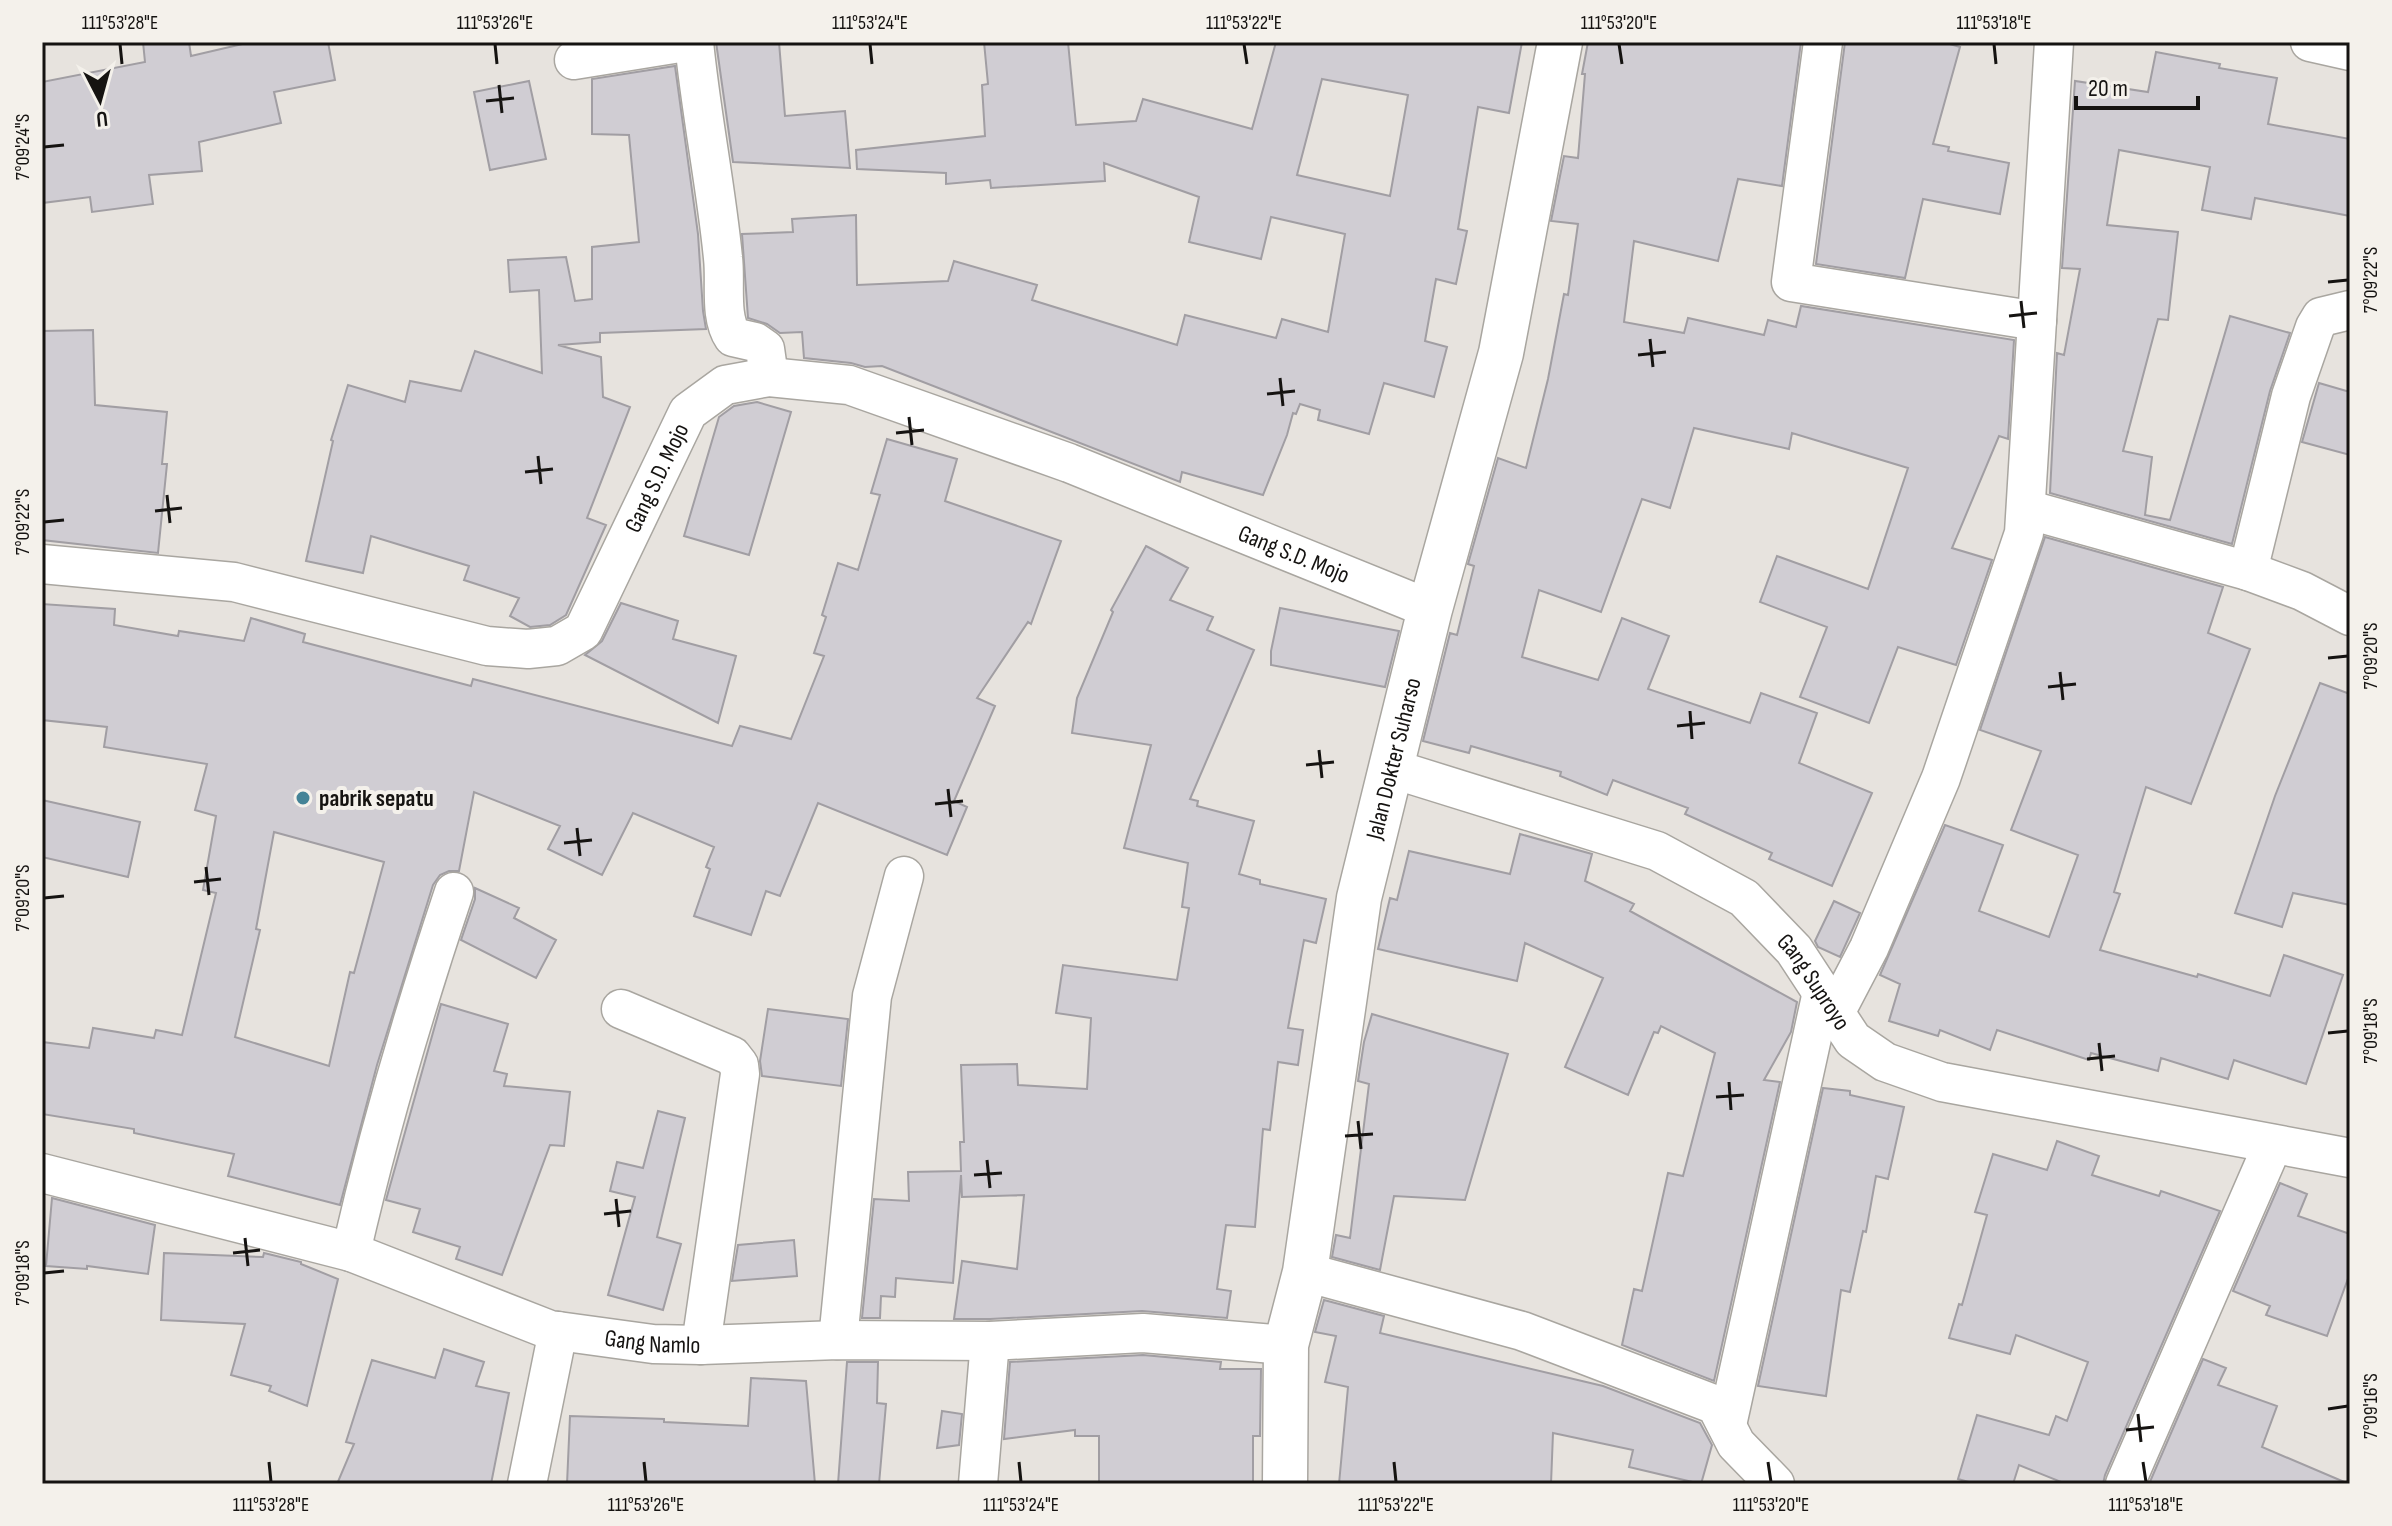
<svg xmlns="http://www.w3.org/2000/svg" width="2392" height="1526" viewBox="0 0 2392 1526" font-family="'Sofia Sans Condensed',sans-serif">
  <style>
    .building { fill: #d0cdd3; stroke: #a19ea3; stroke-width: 2; fill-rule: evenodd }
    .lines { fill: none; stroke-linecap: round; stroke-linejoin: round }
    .minor-casing { stroke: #a9a6a0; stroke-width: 41 }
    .tertiary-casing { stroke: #a9a6a0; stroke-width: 47 }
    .minor { stroke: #fff; stroke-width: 38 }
    .tertiary { stroke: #fff; stroke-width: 44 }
    .ticks { fill: none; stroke: #151311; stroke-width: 3 }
    .poi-dot { fill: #448397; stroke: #f4f1eb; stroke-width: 3 }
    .labels { text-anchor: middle; stroke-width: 8; stroke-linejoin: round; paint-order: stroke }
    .street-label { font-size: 24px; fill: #151311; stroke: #f4f1eb }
    .poi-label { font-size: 24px; font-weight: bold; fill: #151311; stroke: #f4f1eb; text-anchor: start }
    .neatline { fill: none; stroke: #151311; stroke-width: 3 }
    .ticks-label { font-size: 20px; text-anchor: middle; fill: #151311 }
  </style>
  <rect width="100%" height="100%" fill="#e7e3de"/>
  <path class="building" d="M143 42H189L191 56 251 42H328L335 80 274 92 281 123 199 142 202 171 149 175 153 204 92 212 90 197 42 203V82L145 62Z
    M716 42H779L785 116 845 111 850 168 733 162Z
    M984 42H1068L1076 125 1136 121 1143 99 1252 129 1276 42H1522L1509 113 1478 107 1458 229 1467 231 1456 284 1436 279 1425 341 1447 347 1434 397 1384 383 1369 434 1318 420 1320 410 1300 404 1296 414 1293 413 1287 435 1263 495 1182 472 1180 482 882 366 865 367 851 363 804 358 802 332 780 333 767 324 748 318 742 234 793 232 792 219 856 215 857 285 948 281 954 261 1037 285 1032 300 1177 345 1185 315 1276 338 1282 319 1328 332 1345 234 1271 217 1261 259 1189 242 1199 197 1104 163 1105 181 991 188 990 180 946 184V173L857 169 856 150 985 136 982 85 988 84ZM1322 79 1408 95 1390 196 1297 175Z
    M1588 42H1801L1782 186 1738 179 1718 261 1634 241 1624 322 1684 333 1688 318 1764 335 1768 320 1796 327 1801 306 2014 340 2008 439 1999 436 1952 548 1992 560 1956 665 1898 647 1869 723 1800 697 1827 627 1760 602 1777 556 1868 589 1908 468 1792 433 1789 449 1694 428 1670 508 1642 499 1601 612 1539 590 1522 657 1598 680 1622 618 1669 636 1648 689 1750 723 1761 693 1817 713 1799 763 1872 793 1832 886 1769 859 1772 853 1685 814 1688 808 1613 780 1607 795 1560 776 1561 772 1471 746 1469 753 1423 741 1450 633 1457 635 1474 566 1468 564 1498 458 1526 468 1548 379 1564 294 1568 295 1578 224 1551 221 1564 156 1578 158 1585 74H1582Z
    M1845 42H1943L1960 47 1933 144 1949 147 1948 151 2009 163 2000 214 1923 199 1905 278 1816 264Z
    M2156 52 2220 64 2219 68 2277 78 2268 124 2350 139V216L2255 198 2251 219 2202 210 2210 167 2119 150 2107 225 2178 232 2168 320 2158 319 2123 451 2152 457 2145 515 2170 520 2230 316 2290 333 2270 391 2232 544 2050 493 2057 353 2064 355 2080 269 2062 268 2075 81 2148 92Z
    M675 66 698 234 703 311 706 329 600 333V342L558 345 601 357 603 397 630 407 587 518 606 525 566 615 550 625 530 627 510 616 519 598 464 580 469 566 371 536 363 573 306 561 333 441 331 440 348 385 405 402 410 381 461 391 475 351 542 373 539 290 510 292 508 260 566 257 575 301 592 299V247L639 242 629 135 592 134V79Z
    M529 81 546 159 490 170 474 92Z
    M93 330 95 405 167 412 162 464H167L158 553 42 540V331Z
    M2319 383 2350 392V455L2302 442Z
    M757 402 791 412 749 555 684 536 719 417 734 406Z
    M887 439 957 459 945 501 1061 541 1031 624 1028 622 977 698 995 706 954 801 967 807 947 855 818 803 780 896 766 891 751 935 694 916 710 869 706 867 714 847 633 813 602 875 548 849 560 826 474 792 459 871H449L440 875 433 885 377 1065 340 1205 228 1176 234 1154 134 1133V1129L42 1114V1042L89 1048 93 1028 154 1038 156 1030 182 1035 216 893 203 890 216 816 195 810 207 764 104 747 107 727 42 720V604L115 609 114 625 178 636 179 631 244 641 251 618 305 634 303 642 471 686 473 679 732 746 740 726 791 739 824 656 814 653 826 617 822 615 838 563 858 570 880 495 871 493ZM274 832 384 862 354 973 350 972 329 1066 235 1037 260 930 256 929Z
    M2045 537 2223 587 2208 633 2250 649 2191 804 2146 787 2114 892 2120 894 2100 950 2197 977 2198 974 2270 996 2284 955 2343 975 2306 1084 2234 1060 2228 1079 2161 1058 2158 1071 2091 1053 2089 1060 1997 1030 1990 1050 1940 1030 1938 1036 1889 1021 1900 984 1880 975 1945 825 2003 845 1979 911 2049 937 2078 855 2011 830 2041 751 1980 730Z
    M1146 546 1188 568 1170 600 1213 617 1207 630 1254 650 1190 799 1198 801 1197 806 1254 821 1239 874 1260 880V884L1326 899 1316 943 1304 940 1288 1028 1303 1030 1298 1065 1278 1062 1270 1130 1263 1129 1255 1227 1226 1225 1217 1289 1231 1291 1227 1318 1142 1311 990 1319H954L962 1261 1017 1269 1024 1195 962 1197 961 1175 953 1283 896 1278 895 1297 881 1296 880 1318H862L874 1199 909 1201 908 1172 961 1171 960 1142H964L961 1065 1017 1064 1018 1085 1087 1089 1091 1018 1056 1013 1063 965 1177 980 1189 908 1182 907 1188 863 1124 848 1151 745 1072 733 1077 698 1113 612 1111 610Z
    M621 603 678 621 673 639 736 656 718 723 585 655 602 641Z
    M1280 608 1399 631 1385 687 1271 665V651Z
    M2320 683 2350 694V905L2293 893 2282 927 2235 913 2275 796Z
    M42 800 140 822 128 877 42 857Z
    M1520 834 1592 854 1585 881 1634 904 1630 911 1797 1002 1791 1032 1764 1080 1780 1082 1714 1381 1622 1345 1634 1289 1642 1291 1668 1173 1683 1176 1715 1053 1661 1026 1658 1033 1654 1032 1628 1095 1565 1067 1603 978 1525 943 1517 981 1378 949 1390 898 1397 900 1409 851 1510 874Z
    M475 888 519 908 514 918 556 940 536 978 461 940 475 899Z
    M1834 901 1860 913 1840 957 1818 947 1815 941Z
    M441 1004 508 1024 494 1071 507 1074 504 1086 570 1092 564 1146 550 1145 502 1275 456 1259 460 1247 413 1232 420 1209 386 1200Z
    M768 1009 848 1019 841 1086 762 1076 760 1061Z
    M1372 1014 1508 1054 1465 1200 1394 1196 1380 1270 1332 1257 1336 1235 1350 1238 1369 1084 1358 1081 1364 1042Z
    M1823 1088 1850 1091V1095L1904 1107 1888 1179 1876 1176 1866 1232 1863 1231 1850 1292 1841 1290 1826 1396 1758 1386Z
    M658 1111 685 1118 657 1237 681 1244 663 1310 608 1295 635 1197 610 1191 617 1162 643 1168Z
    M2057 1141 2099 1156 2092 1175 2159 1196 2161 1191 2220 1211 2105 1475 2103 1484H2066L2019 1465 2013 1484H1976L1958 1479 1977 1415 2049 1435 2056 1416 2067 1421 2088 1362 2016 1335 2010 1354 1949 1338 1959 1304 1962 1305 1987 1215 1975 1212 1993 1154 2047 1170Z
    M2280 1183 2307 1194 2298 1216 2350 1234V1273L2327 1336 2266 1315 2270 1306 2233 1291Z
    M52 1198 155 1225 148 1274 87 1266V1269L46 1266Z
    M794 1240 797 1276 732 1281 738 1245Z
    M164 1253 263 1257 264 1253 301 1262V1264L338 1279 307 1406 269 1391 271 1386 231 1375 245 1324 161 1320Z
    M1324 1300 1384 1316 1380 1333 1603 1386 1700 1423 1712 1445 1701 1484 1629 1467 1633 1450 1553 1433 1551 1484H1339L1348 1387 1325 1382 1336 1336 1315 1332Z
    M444 1349 484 1362 476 1386 509 1393 491 1484H337L354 1444 346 1442 372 1360 435 1378Z
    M1143 1355 1221 1362 1220 1369H1261L1260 1436H1253V1484H1099V1436H1075V1430L1004 1439 1010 1362Z
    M2203 1359 2226 1368 2218 1385 2277 1406 2262 1447 2349 1484H2149Z
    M847 1362H878L877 1403 886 1404 879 1484H838Z
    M751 1378 806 1381 815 1484H567L570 1416 664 1419V1422L748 1426Z
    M942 1411 962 1414 959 1445 937 1448Z"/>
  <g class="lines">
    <defs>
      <g id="minor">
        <path d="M694 42C701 114 716 186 723 258 726 283 719 316 733 337L755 342 765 349 769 377"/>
        <path d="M1823 42 1791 282 2037 321"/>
        <path d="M2310 42 2350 51"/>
        <path d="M574 60 686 42"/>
        <path d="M2026 509 2248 571 2302 591 2350 616"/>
        <path id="s1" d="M42 564 234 582 487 646 528 649 557 646 583 631 688 412 725 385 769 377 849 385 1069 463 1430 609"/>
        <path d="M2248 571 2291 396 2315 327 2321 317 2350 310"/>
        <path id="s2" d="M1390 768 1657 851 1744 898 1794 950 1853 1040 1885 1062 1942 1082 2350 1158"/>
        <path d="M621 1009 732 1056 739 1065 740 1074 701 1345"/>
        <path d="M1835 1013 1869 948 1941 778 2024 533 2054 42"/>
        <path id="s3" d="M42 1173 351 1252 550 1330 558 1331 653 1344 701 1345 838 1340 990 1341 1143 1333 1286 1345"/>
        <path d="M351 1252C379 1130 414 1011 454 892"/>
        <path d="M1305 1272 1522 1331 1716 1405 1736 1444 1775 1484"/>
        <path d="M838 1340 872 996 904 876"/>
        <path d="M1727 1425 1822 992"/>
        <path d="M527 1484 558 1331"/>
        <path d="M978 1484 990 1341"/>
        <path d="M2125 1484 2273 1144"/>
      </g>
      <g id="tertiary">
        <path id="s4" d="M1285 1484 1286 1345 1305 1272 1359 898 1430 609 1501 353 1560 42"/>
      </g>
    </defs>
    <use href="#minor" class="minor-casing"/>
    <use href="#tertiary" class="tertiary-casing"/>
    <use href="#minor" class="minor"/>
    <use href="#tertiary" class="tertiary"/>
  </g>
  <path class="ticks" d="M120 44 122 64M495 44 497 64M870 44 872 64M1244 44 1247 64M1619 44 1622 64M1994 44 1996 64M499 85 502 113M486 101 514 98M44 147 64 145M2328 282 2348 280M2021 301 2024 328M2009 316 2037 313M1650 339 1653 367M1638 355 1666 352M1280 378 1283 406M1267 394 1295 391M909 417 912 445M896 433 924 430M538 456 541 484M525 472 553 469M167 495 170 523M155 511 182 508M44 522 64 520M2328 658 2348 656M2060 672 2063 700M2048 687 2076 684M1690 711 1692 739M1677 726 1705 723M1319 750 1322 778M1306 765 1334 762M948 789 951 817M935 804 963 801M577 828 580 856M564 843 592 840M206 867 209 895M194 882 221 879M44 898 64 896M2328 1033 2348 1031M2099 1043 2102 1071M2087 1059 2115 1056M1729 1082 1731 1110M1716 1097 1744 1095M1358 1121 1361 1149M1345 1136 1373 1134M987 1160 990 1188M974 1175 1002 1173M616 1199 619 1227M604 1214 631 1211M245 1238 248 1266M233 1253 260 1250M44 1273 64 1271M2328 1409 2348 1406M2138 1414 2141 1442M2126 1430 2154 1427M269 1462 271 1482M644 1462 646 1482M1019 1462 1021 1482M1394 1462 1396 1482M1768 1462 1771 1482M2143 1462 2146 1482"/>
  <circle class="poi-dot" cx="303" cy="798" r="8"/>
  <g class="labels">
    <g class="street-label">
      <text dy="8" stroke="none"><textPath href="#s1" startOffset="724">Gang S.D. Mojo</textPath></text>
      <text dy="8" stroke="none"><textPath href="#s1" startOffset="1444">Gang S.D. Mojo</textPath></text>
      <text dy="8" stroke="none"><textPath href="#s4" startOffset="736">Jalan Dokter Suharso</textPath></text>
      <text dy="8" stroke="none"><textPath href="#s2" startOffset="488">Gang Suproyo</textPath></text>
      <text dy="8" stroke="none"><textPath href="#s3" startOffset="636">Gang Namlo</textPath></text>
    </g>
    <g class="poi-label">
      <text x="319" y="806">pabrik sepatu</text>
    </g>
  </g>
  <rect width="2392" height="1526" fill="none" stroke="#f4f1eb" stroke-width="88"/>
  <g transform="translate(100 100) rotate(174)" stroke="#f4f1eb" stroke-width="6" paint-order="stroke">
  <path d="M0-6L14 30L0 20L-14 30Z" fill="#151311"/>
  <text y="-12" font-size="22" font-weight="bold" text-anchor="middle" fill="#151311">U</text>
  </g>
  <path d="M2076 96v12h122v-12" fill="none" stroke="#151311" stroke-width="4"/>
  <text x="2088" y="96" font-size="24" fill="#151311" stroke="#f4f1eb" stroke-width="6" paint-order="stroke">20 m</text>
  <rect x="44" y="44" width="2304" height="1438" class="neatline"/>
  <g class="ticks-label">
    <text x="120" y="29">111°53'28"E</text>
    <text x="495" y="29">111°53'26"E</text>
    <text x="870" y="29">111°53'24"E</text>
    <text x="1244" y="29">111°53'22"E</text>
    <text x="1619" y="29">111°53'20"E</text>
    <text x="1994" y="29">111°53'18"E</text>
    <text transform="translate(22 147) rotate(-90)" y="7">7°09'24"S</text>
    <text transform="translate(2370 280) rotate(-90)" y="7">7°09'22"S</text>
    <text transform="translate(22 522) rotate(-90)" y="7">7°09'22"S</text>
    <text transform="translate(2370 656) rotate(-90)" y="7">7°09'20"S</text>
    <text transform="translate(22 898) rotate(-90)" y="7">7°09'20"S</text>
    <text transform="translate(2370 1031) rotate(-90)" y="7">7°09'18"S</text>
    <text transform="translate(22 1273) rotate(-90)" y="7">7°09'18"S</text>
    <text transform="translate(2370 1406) rotate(-90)" y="7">7°09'16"S</text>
    <text x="271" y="1511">111°53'28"E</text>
    <text x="646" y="1511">111°53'26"E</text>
    <text x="1021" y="1511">111°53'24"E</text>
    <text x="1396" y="1511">111°53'22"E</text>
    <text x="1771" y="1511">111°53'20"E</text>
    <text x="2146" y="1511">111°53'18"E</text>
  </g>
</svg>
